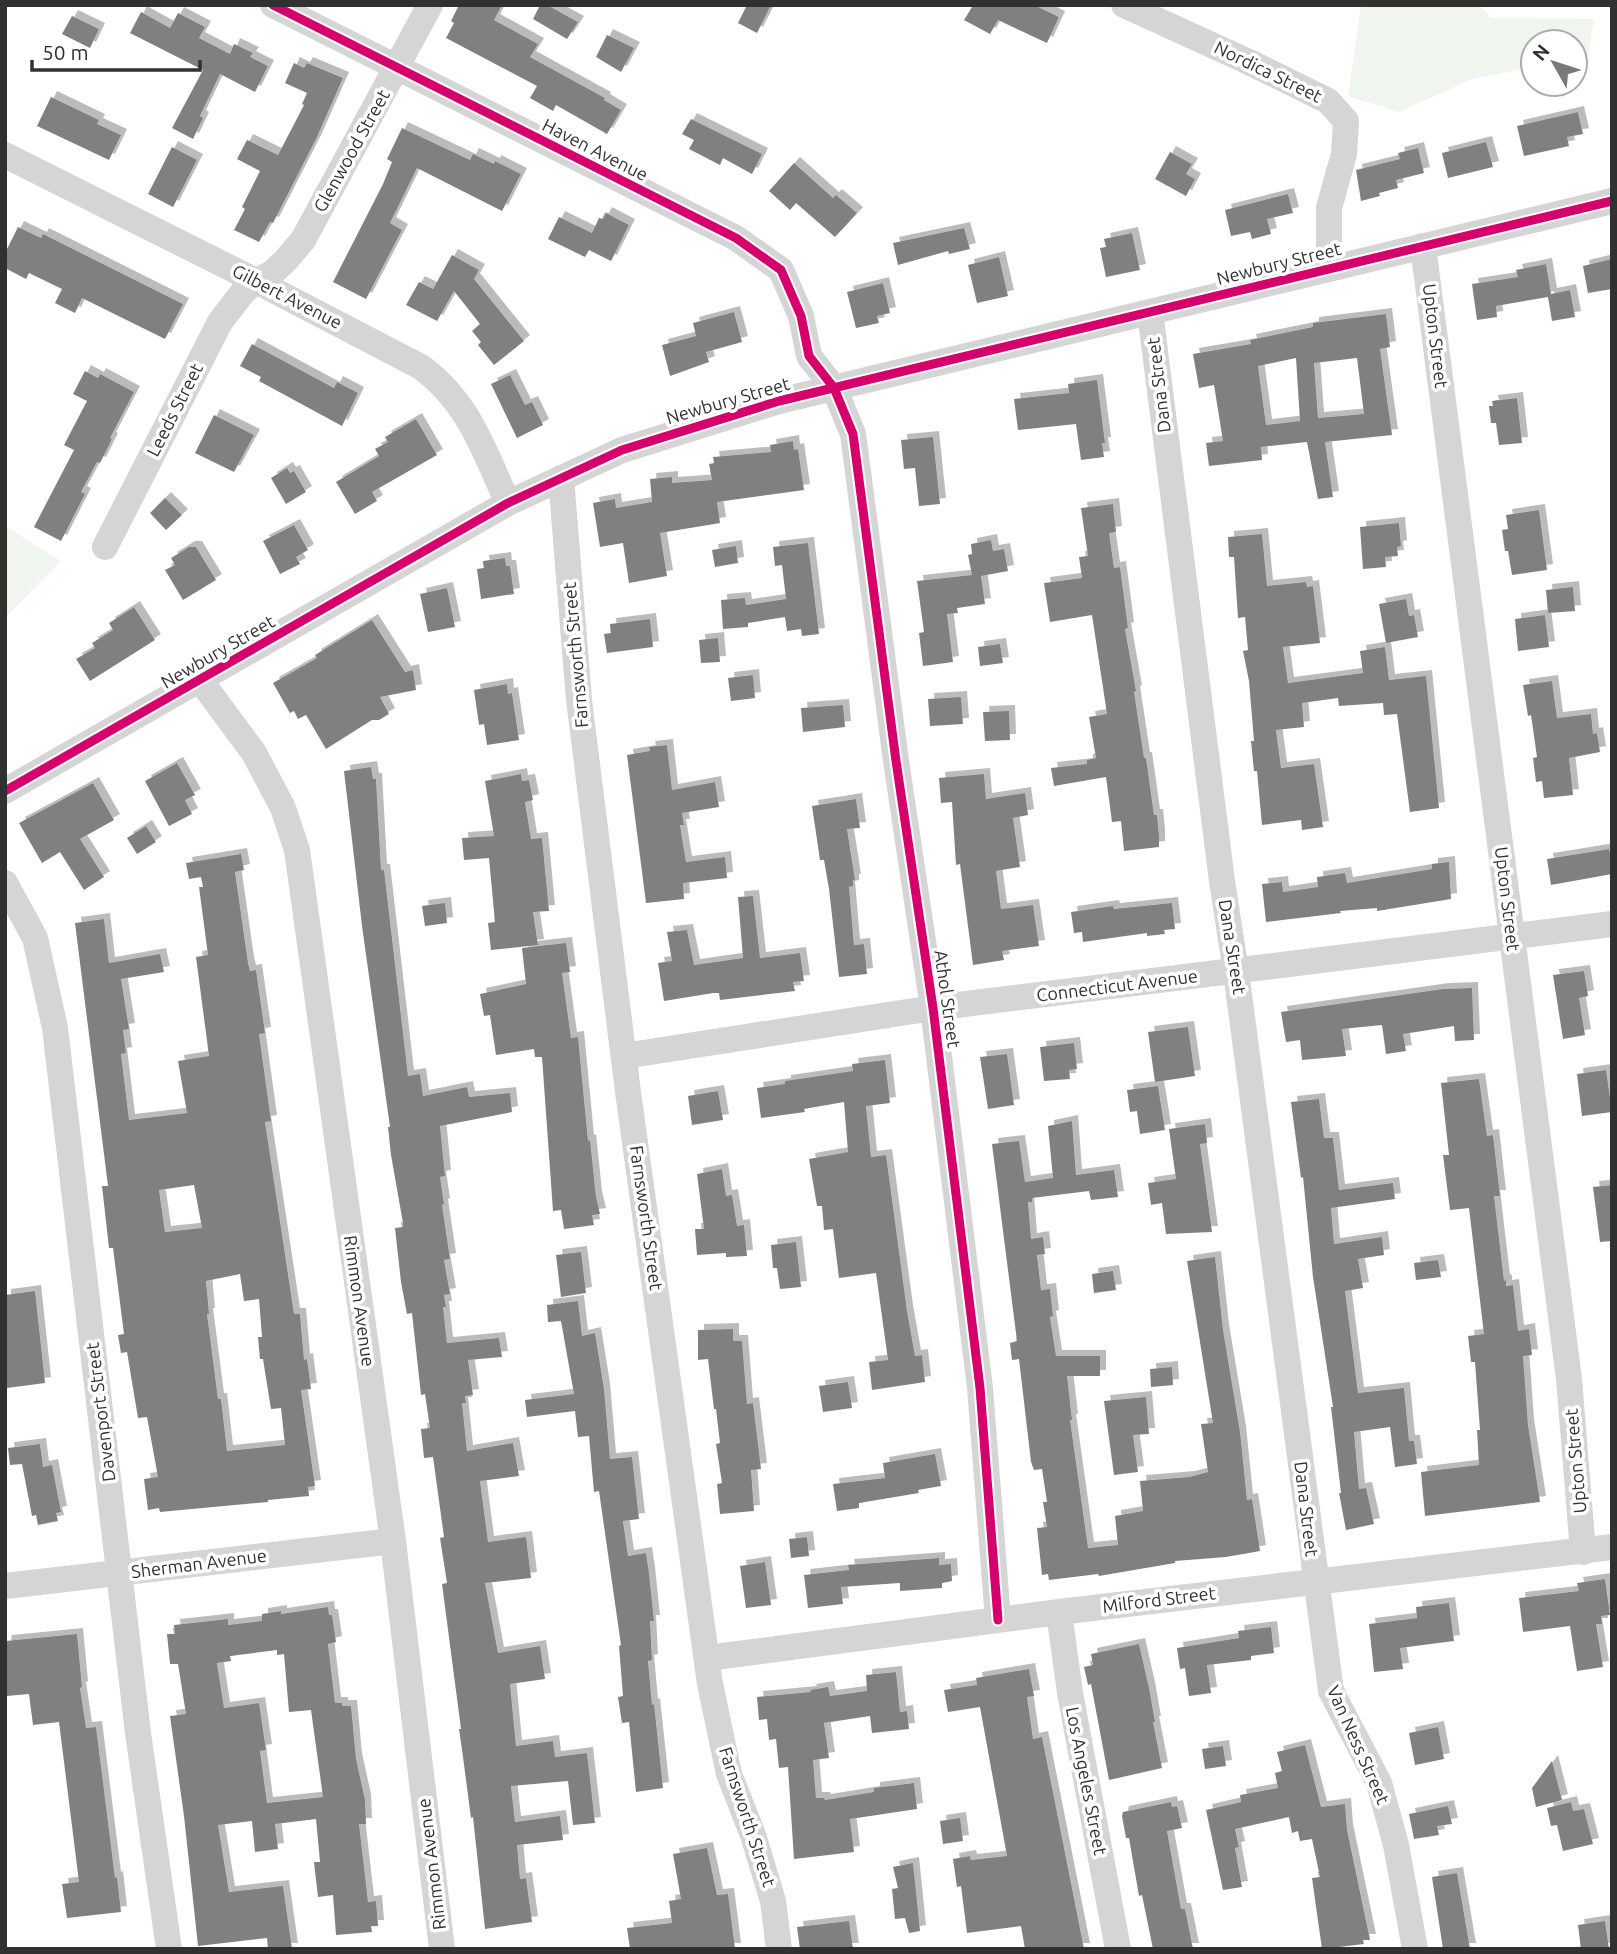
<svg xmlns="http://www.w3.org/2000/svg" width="1617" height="1954" viewBox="0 0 1617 1954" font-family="Ubuntu,sans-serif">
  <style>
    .green { fill: #f0f5ee }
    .building { fill: #808080; fill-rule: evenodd; filter: url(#shadow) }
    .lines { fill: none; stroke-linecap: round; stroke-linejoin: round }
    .minor { stroke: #d5d5d5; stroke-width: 26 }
    .cycleway-casing { stroke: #fff; stroke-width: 13 }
    .cycleway { stroke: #d6006c; stroke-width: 9 }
    .labels { text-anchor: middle; stroke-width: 7; stroke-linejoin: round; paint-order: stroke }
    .street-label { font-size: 18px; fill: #313131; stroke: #fff }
  </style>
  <defs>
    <filter id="shadow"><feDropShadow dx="6" dy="-6" stdDeviation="0" flood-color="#0004"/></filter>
  </defs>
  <rect width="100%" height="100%" fill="#fff"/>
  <path class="green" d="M1361 5H1480L1491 18 1594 19 1588 56 1575 59V42H1533V67L1472 79 1399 112 1348 96Z
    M5 526 61 561 5 618Z"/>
  <path class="building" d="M459 5H502L494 20 538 44 530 57 605 98 604 100 621 110 607 134 556 105 553 111 530 98 537 86 446 38 454 23 451 21Z
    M540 5H547L578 22 567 39 533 19Z
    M747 5H771L757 33 738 23Z
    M967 5H1034L1059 17 1047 43 998 20 990 34 964 20 972 7Z
    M141 12 170 28 178 13 205 27 199 38 230 54 234 44 253 53 250 57 268 66 255 92 220 74 200 116 203 118 193 139 172 128 203 70 130 33Z
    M72 16 99 29 90 48 62 34Z
    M607 35 634 48 621 72 596 57Z
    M294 63 304 68 307 63 343 78 316 139 273 223 270 222 259 242 234 230 245 209 242 207 260 171 237 159 247 140 278 155 304 105 302 104 307 93 285 83Z
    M51 97 99 120 97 124 121 135 109 160 37 126Z
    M1578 112 1583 134 1567 137 1569 146 1524 156 1517 126Z
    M691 119 762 154 752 174 723 158 720 165 689 149 694 140 682 134Z
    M402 128 470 160 473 154 494 164 495 161 521 174 502 211 417 168 390 223 402 230 366 299 333 282 383 184 392 162 387 159Z
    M1486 142 1493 167 1448 178 1442 153Z
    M172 147 197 160 173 207 148 194Z
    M1418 148 1424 173 1396 180 1398 188 1379 193 1380 196 1361 201 1356 170 1400 159 1398 153Z
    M1170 152 1192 164 1186 174 1195 179 1186 196 1155 179Z
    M794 163 833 198 836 195 857 213 835 237 796 203 790 210 769 191Z
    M1288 194 1293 213 1267 219 1271 234 1252 239 1250 232 1231 236 1225 210Z
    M606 213 629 225 611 261 589 250 585 257 548 239 559 217 592 233 599 218 603 219Z
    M18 227 41 238 43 234 183 304 165 339 82 298 75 313 55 303 62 289 29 273 26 279 5 268V253Z
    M964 228 970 249 949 254 948 251 898 265 893 243Z
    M1132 233 1140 270 1106 277 1100 248 1106 247 1104 239Z
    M452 255 479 270 474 279 524 341 494 365 478 345 481 342 472 331 480 324 454 291 437 321 406 305 419 282 433 289Z
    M999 257 1008 296 977 303 968 265Z
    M1612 259V289L1588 293 1583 266Z
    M1546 264 1551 294 1570 290 1575 317 1552 321 1548 297 1496 306 1497 317 1477 320 1472 284 1518 277 1516 270Z
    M883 283 890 313 877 316 879 323 856 328 847 292Z
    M734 312 742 342 706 352 709 362 670 376 662 345 696 336 693 323Z
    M1386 314 1390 347 1380 349 1392 435 1325 442 1333 497 1318 499 1307 442 1261 447 1262 460 1209 466 1206 443 1223 441 1214 385 1199 388 1193 354 1251 344 1250 340 1313 327V323ZM1296 358 1300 421 1266 425 1258 366ZM1357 358 1364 414 1318 418 1314 363Z
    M252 344 334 388 337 382 358 393 342 426 259 381 261 377 240 366Z
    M85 371 98 378 100 374 134 392 110 438 112 439 100 463 97 462 81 492 85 494 61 541 34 527 74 450 64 445 87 401 73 394Z
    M510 375 525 405 532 402 543 425 517 438 491 384Z
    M1097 380 1105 443H1102L1104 457 1081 460 1076 424 1018 430 1014 399 1069 393 1068 384Z
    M1517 398 1522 443 1499 445 1496 423H1491L1489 406H1493L1492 401Z
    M214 415 254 435 234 472 195 453Z
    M416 419 437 455 372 492 377 501 355 514 336 482 379 456 375 449 388 442 385 437Z
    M933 437 940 504 919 506 915 468 904 469 901 440Z
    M793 441 794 450 798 449 804 490 717 502 720 523 660 533 667 576 629 583 623 543 600 547 593 503 615 499 616 508 652 502 650 479 672 477V483L712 480 709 464 714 463 713 457 771 452 770 445Z
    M287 468 290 473 294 471 306 492 286 504 271 478Z
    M165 498 182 515 166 530 150 513Z
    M1113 504 1116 532 1109 533 1114 568 1120 567 1128 628 1125 629 1136 691 1134 692 1144 758H1146L1154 815H1157L1159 835V847L1124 851 1121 821 1112 822 1106 777 1054 786 1051 768 1087 764V760L1096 758 1089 717 1107 714 1092 615 1050 622 1044 583 1082 578 1079 557 1088 556 1081 508Z
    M1539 510 1547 570 1512 575 1508 551H1505L1502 530 1508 529 1506 515Z
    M1399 523 1401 546 1397 547 1398 556 1385 557 1386 567 1363 569 1360 527Z
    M294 525 308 550 296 557 300 564 280 574 263 541Z
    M1262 534 1267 586 1306 582 1307 587 1313 586 1320 643 1283 647 1288 683 1363 673 1360 651 1385 647 1389 680 1426 676 1439 808 1410 812 1397 714 1384 715 1383 703 1339 706 1338 698 1302 703 1304 727 1276 730 1281 768 1314 764 1323 827 1302 830 1301 820 1262 825 1257 771H1254L1251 741H1254L1249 681 1243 651 1248 650 1245 617 1238 618 1234 557H1229L1228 537Z
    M991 540 993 551 1004 549 1008 571 981 576 985 604 957 608 958 613 947 614 953 662 923 666 919 633 924 632 917 581 972 575 968 555 972 554 971 544Z
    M808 543 819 634 802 636 801 629 787 631 785 617 748 623V627L723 629 721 600 745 598 746 605 786 599 782 565 775 566 773 547Z
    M736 546 738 563 715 567 712 550Z
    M189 547H196L216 580 183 600 165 570 175 565 171 558Z
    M505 558 506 566H510L514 594 481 599 477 569 484 568 483 561Z
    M1573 587 1575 611 1548 613 1546 590Z
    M447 588 455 627 428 632 420 594Z
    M1406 599 1409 616 1414 615 1418 637 1386 643 1379 604Z
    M134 607 155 640 90 681 76 659 95 648 92 643 113 630 109 623Z
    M1545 615 1549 647 1518 651 1515 619Z
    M650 619 653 647 607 653 604 634 611 633 610 624Z
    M372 620 405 672 413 670 416 690 380 697 389 714 379 720H372L326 749 306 715 298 719 294 711 290 713 273 683 317 658 315 655Z
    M718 638 720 662 701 663 699 640Z
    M1000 644 1003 663 980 666 978 647Z
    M753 675 755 698 731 701 728 678Z
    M1552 681 1557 718 1591 714 1593 734 1597 733 1600 752 1569 758 1573 795 1544 798 1542 781 1536 782 1533 758 1537 757 1531 715 1528 716 1523 685Z
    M507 684 508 694 512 693 519 740 487 745 484 724 479 725 474 690Z
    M961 697 963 724 930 726 928 699Z
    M843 705 845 727 803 732 801 708Z
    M1009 711 1010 740 985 741 983 712Z
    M667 745 672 790 715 782 719 807 682 813 684 825H680L686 862 725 857 727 878 683 883 684 899 646 903 627 755 650 751 649 747Z
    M177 763 195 795 185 800 192 814 169 826 145 781Z
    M371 767 373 779H376L381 870H384L408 1076 420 1074 423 1096 467 1087 469 1097 510 1093 512 1112 440 1126 445 1176 440 1177 444 1204 442 1205 450 1259 444 1260 450 1294 444 1295 446 1307H443L447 1343 499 1338 502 1357 468 1360 473 1395 465 1396 466 1403H462L467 1451 513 1443 519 1476 480 1481 488 1542 526 1537 531 1578 485 1583 498 1653 540 1646 545 1679 510 1684 516 1746 553 1741 555 1757 587 1753 595 1823 573 1825 568 1781 511 1786 515 1822 560 1816 563 1840 517 1845 520 1879 526 1878 532 1922 485 1929 473 1817 471 1818 463 1757 459 1729H461L442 1584 447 1583 440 1538 444 1537 433 1457 424 1458 421 1429 430 1428 425 1394 421 1395 412 1313 407 1314 401 1282 395 1228 403 1227V1223L391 1155 388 1127H390L362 926 344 771Z
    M521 774 522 781 529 780 533 800 525 802 531 839 542 838 549 911 533 912 538 945 491 950 488 923 495 922 489 858 464 860 462 838 494 836 485 781Z
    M984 774 986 799 1025 793 1028 815 1013 818 1020 867 996 871 1001 909 1033 905 1039 946 1002 951 1004 960 973 965 960 864 956 865 952 802 941 803 939 778Z
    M93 783 114 820 80 839 104 877 84 890 60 852 42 863 19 823Z
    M856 799 860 828 847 829 855 880H853V886L849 887 854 945 864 944 867 974 839 977 829 889 824 860H820L812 806Z
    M146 826 156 842 137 854 127 838Z
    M1609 849V852H1612V874L1551 885 1547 859Z
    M241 854 244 870 235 872 248 963 250 971 256 970 265 1033 259 1034 271 1121 265 1122 294 1314H300L304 1360 307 1359 311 1389 301 1390 315 1486 308 1487 309 1496 268 1500V1502L160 1512 159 1508 148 1510 144 1479 158 1477 147 1417 138 1418 127 1352 121 1353 118 1335 124 1334 113 1248H109L102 1186H108L75 923 104 919 109 963 160 954 164 972 121 979 129 1029 123 1030 126 1053 121 1054 129 1120 187 1113 178 1061 209 1056 196 957 208 955 199 887H203L201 877 189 879 186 863ZM194 1185 202 1228 165 1232 159 1190ZM240 1274 244 1301 259 1299 262 1337H258L260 1359H263L271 1409 281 1408 285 1445 227 1451 221 1399H218L207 1314H209L206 1281Z
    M1449 862 1451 899 1377 911V908L1340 911 1341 913 1266 922 1262 884 1282 882 1283 892 1318 887 1317 877 1345 873 1347 883 1432 869V864Z
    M753 896 760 958 800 953 804 981 793 982 795 991 720 1000 719 993H713L664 1001 658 963 672 961 667 932 687 930 694 965 743 958 738 897Z
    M445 903 447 923 425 926 422 906Z
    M1172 903 1175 929 1164 930 1165 934 1147 936V933L1083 942 1082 932 1074 933 1071 912 1113 906 1114 909Z
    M566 943 570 972 562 973 571 1038 578 1037 588 1141 590 1140 596 1197 600 1214 592 1215 594 1225 564 1229 561 1210 553 1211 542 1057H535L534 1049 496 1055 490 1015 484 1016 480 994 526 984 522 948Z
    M1584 971 1588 996 1579 998 1585 1035 1563 1039 1553 975Z
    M1472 988 1474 1040 1455 1041 1454 1026 1403 1034 1406 1051 1386 1054 1382 1025 1342 1029 1346 1056 1302 1060 1300 1040 1286 1042 1281 1012 1443 989Z
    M1188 1027 1195 1076 1155 1082 1148 1032Z
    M1074 1043 1077 1069 1069 1070 1070 1079 1044 1081 1040 1047Z
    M1007 1054 1014 1105 988 1109 980 1057Z
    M885 1060 890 1103 866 1106 871 1157 886 1155 907 1311 915 1356 922 1355 925 1382 872 1390 869 1362 888 1360 876 1273 839 1278 833 1229 824 1230 822 1206H817L809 1159 848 1152 844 1102 804 1109 805 1112 761 1118 757 1088 785 1084V1081L853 1071 852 1064Z
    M1606 1070 1612 1112 1582 1116 1577 1074Z
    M1479 1079 1487 1136 1493 1135 1500 1196H1494L1504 1281 1506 1280V1286L1513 1285 1518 1331 1529 1329 1532 1355 1523 1356 1528 1425 1540 1502 1425 1516 1421 1472 1479 1465 1477 1430H1480L1475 1362H1471L1468 1336 1484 1334 1469 1208 1450 1210 1443 1155H1449L1441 1083Z
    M1158 1086 1165 1130 1140 1134 1137 1111 1130 1112 1127 1090Z
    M718 1091 723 1120 692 1125 688 1096Z
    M1319 1099 1324 1138H1333L1339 1190 1393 1183 1395 1199 1331 1208 1334 1244 1382 1237 1384 1255 1358 1259 1363 1288 1345 1291 1358 1393 1404 1388 1409 1441H1414L1417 1464 1395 1467 1390 1427 1354 1432 1359 1489 1366 1488 1374 1524 1346 1530 1339 1493H1341L1331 1407H1333L1313 1277 1303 1177 1301 1178 1291 1102Z
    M1072 1121 1076 1175 1114 1170 1118 1197 1091 1200 1089 1191 1032 1198V1202H1028L1031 1239 1043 1237 1045 1254 1037 1255 1041 1290 1050 1289 1053 1316 1050 1317 1056 1356H1100V1376H1067L1072 1420H1070L1088 1548 1118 1545 1115 1516 1143 1511 1140 1481 1189 1477 1208 1472 1201 1424 1213 1423 1187 1261 1215 1257 1223 1330 1240 1432 1247 1500 1252 1499 1260 1551 1226 1557 1175 1561V1563L1099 1576 1098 1574 1049 1580 1048 1574 1042 1575 1037 1528 1047 1527 1043 1502H1047L1042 1469 1034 1470 1031 1462 1019 1359 1012 1360 1010 1343 1017 1341 992 1144 1019 1141 1025 1182 1053 1178 1048 1126Z
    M1205 1124 1207 1143 1200 1144 1212 1232 1166 1234 1162 1203 1151 1205 1148 1183 1176 1179 1169 1129Z
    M722 1169 726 1196 732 1195 737 1226 744 1225 747 1256 726 1257V1253L697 1255 695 1229H704L697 1174Z
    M1612 1185V1241L1600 1242 1593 1187Z
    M796 1242 801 1287 780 1289 777 1268H773L771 1245Z
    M581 1252 586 1293 561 1297 556 1255Z
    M1438 1260 1441 1277 1416 1280 1414 1263Z
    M1113 1271 1116 1290 1094 1293 1092 1274Z
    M35 1291 45 1383 7 1388 5 1295Z
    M578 1301 582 1336 595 1333 604 1389 610 1459 632 1457 639 1519 623 1521 628 1556 646 1553 649 1573 654 1621H650L652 1660 648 1661 652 1705 654 1704 663 1788 636 1792 629 1722 622 1723 618 1697 623 1696 619 1646 621 1645 599 1491 594 1492 589 1436 578 1437 575 1411 527 1417 525 1400 574 1394 561 1321 548 1322 547 1305Z
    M733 1329V1341H742L747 1404 753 1403 761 1469 751 1470 754 1511 720 1514 717 1484 722 1483 716 1444 720 1443 716 1409H714L708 1359 698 1360V1330Z
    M1172 1367 1173 1385 1151 1387 1150 1369Z
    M848 1382 852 1408 823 1412 819 1386Z
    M1146 1397 1149 1434 1133 1435 1138 1472 1114 1475 1104 1401Z
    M40 1444 43 1467 52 1465 61 1512 56 1513 58 1521 38 1525 36 1515 32 1516 22 1464 10 1465 8 1448Z
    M935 1454 941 1486 918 1490 919 1493 859 1503V1508L837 1511 833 1484 885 1478 883 1463Z
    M807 1537 809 1556 791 1558 789 1539Z
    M939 1558V1565L951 1564 952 1581 942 1583V1588L900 1591V1583L841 1587 843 1604 808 1608 804 1575 849 1570 848 1565Z
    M765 1562 771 1605 746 1608 740 1566Z
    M1605 1579 1610 1615 1601 1616 1602 1624H1596L1603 1667 1577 1671 1570 1626 1523 1632 1519 1598 1579 1591 1577 1583Z
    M1449 1603 1454 1641 1400 1648 1403 1669 1374 1672 1369 1624 1417 1618 1416 1607Z
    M328 1607 329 1615H332L336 1642 328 1644 335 1703H342V1706H351L356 1759 365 1800 366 1824H359L368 1902 376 1901 378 1926H371L372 1932 336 1935 333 1895 318 1897 314 1862H320L316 1819 275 1824 278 1849 255 1852 252 1821 218 1825 229 1892 283 1886 292 1949H268L267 1938 198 1946 184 1816 170 1716 186 1714 178 1664H170L167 1634H175L174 1625 228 1619V1625L262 1621V1614L281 1611V1614ZM277 1650V1655L284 1654 289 1712 311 1710 323 1797 267 1803 260 1751 266 1750 259 1703 224 1708 217 1663 231 1661 230 1656Z
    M1271 1627 1274 1653 1251 1656V1660L1207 1665 1211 1693 1189 1696 1185 1668 1180 1669 1177 1648 1239 1638 1238 1631Z
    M77 1634 82 1687 80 1688 86 1728 96 1727 115 1878 117 1877 121 1912 67 1918 62 1884 79 1882 59 1722 33 1725 29 1694 7 1696 5 1648 6 1641Z
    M1139 1644 1149 1688 1155 1722H1153L1162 1768 1109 1780 1091 1684 1088 1685 1084 1667 1093 1665 1091 1654Z
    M1029 1669 1034 1696 1027 1697 1033 1739 1042 1737 1084 1949H1025L1021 1926 967 1933 961 1886 957 1887 953 1859 970 1856 971 1860 1007 1856 980 1707 948 1712 944 1690 977 1685 976 1678Z
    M896 1672 900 1712 907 1711 909 1729 872 1733 870 1716 824 1723 829 1758 813 1760 816 1798H824L825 1800 874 1792V1788L914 1783 917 1809 850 1819 854 1852 794 1859 788 1767 779 1768 776 1739 769 1740 767 1719 759 1720 757 1697 811 1692 810 1690 828 1687 830 1696 867 1691 866 1675Z
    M1438 1727 1444 1759 1415 1765 1409 1733Z
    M1305 1745 1321 1807 1345 1804 1347 1830 1370 1940H1363L1364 1944 1322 1949 1312 1878 1320 1877 1312 1839 1300 1841 1298 1831 1292 1833 1289 1817 1235 1829 1239 1847 1235 1848 1242 1887 1223 1890 1206 1810 1241 1802 1240 1795 1278 1788 1275 1773 1282 1771 1277 1752Z
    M1223 1746 1226 1766 1205 1769 1202 1749Z
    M1552 1761 1562 1800 1536 1807 1532 1788Z
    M1171 1802 1172 1807 1177 1806 1182 1828 1167 1831 1181 1909H1185L1193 1949H1153L1142 1895 1139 1896 1129 1838H1126L1122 1816 1123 1812Z
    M1571 1802 1573 1811 1584 1809 1593 1844 1563 1851 1557 1825 1551 1826 1547 1808Z
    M1448 1806 1452 1824 1437 1826 1439 1835 1414 1839 1409 1814Z
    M960 1818 963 1841 943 1844 940 1821Z
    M707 1848 717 1895 728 1894 735 1949H630L627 1928 672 1923 669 1901 681 1899 673 1854Z
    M913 1863 920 1931 909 1933 905 1918 895 1919 892 1889 898 1888 893 1867Z
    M1457 1873 1470 1949H1443L1432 1877Z
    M849 1921 853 1949H800L797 1927Z
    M1605 1921 1609 1949H1581L1578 1925Z"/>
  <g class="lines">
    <path class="minor" d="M273 5 736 238 781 270 801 316 809 356 834 388 853 434 896 761 933 1008 980 1388 998 1620
      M1124 5 1249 62 1328 101 1346 121 1344 154 1329 208V255L1332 268
      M5 155 256 281 421 367C469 402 484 451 508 503
      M1423 246 1569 1379 1583 1552
      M1150 312 1222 881 1236 972 1331 1691 1379 1783 1396 1845 1415 1949
      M561 478 579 700 628 1092 710 1684 729 1774 753 1835 773 1901 779 1949
      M105 547 220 322 243 292 256 281 271 274 285 261 303 240 430 5
      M200 680 254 753 283 808 297 850 393 1541 442 1949
      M5 791 508 503 622 450 779 401 1612 201
      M5 883 35 938 55 1028 138 1733 169 1949
      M624 1056 933 1008 1612 924
      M5 1586 393 1541
      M1059 1612 1070 1693 1118 1949
      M707 1658 1059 1612 1612 1547"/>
    <defs>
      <path id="cycleway" d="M273 5 736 238 781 270 801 316 809 356 834 388 853 434 896 761 933 1008 980 1388 998 1620
        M5 791 508 503 622 450 779 401 1612 201"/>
    </defs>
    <use href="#cycleway" class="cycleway-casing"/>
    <use href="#cycleway" class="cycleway"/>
  </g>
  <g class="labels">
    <g class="street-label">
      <text transform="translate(1268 72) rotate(26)" y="6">Nordica Street</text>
      <text transform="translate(595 150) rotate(27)" y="6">Haven Avenue</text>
      <text transform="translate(352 151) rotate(-61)" y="6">Glenwood Street</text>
      <text transform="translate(1279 264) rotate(-14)" y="6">Newbury Street</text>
      <text transform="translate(287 297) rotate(27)" y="6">Gilbert Avenue</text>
      <text transform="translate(1435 336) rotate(83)" y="6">Upton Street</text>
      <text transform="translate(1159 385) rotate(-97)" y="6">Dana Street</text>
      <text transform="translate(728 401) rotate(-16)" y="6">Newbury Street</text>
      <text transform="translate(175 410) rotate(-63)" y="6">Leeds Street</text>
      <text transform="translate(218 652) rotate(-30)" y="6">Newbury Street</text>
      <text transform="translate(576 655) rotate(-95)" y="6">Farnsworth Street</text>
      <text transform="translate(1507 899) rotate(83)" y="6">Upton Street</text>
      <text transform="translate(1232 947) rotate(81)" y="6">Dana Street</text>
      <text transform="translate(1117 986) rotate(-7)" y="6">Connecticut Avenue</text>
      <text transform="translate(947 999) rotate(82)" y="6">Athol Street</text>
      <text transform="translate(646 1218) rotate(82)" y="6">Farnsworth Street</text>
      <text transform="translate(359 1301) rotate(82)" y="6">Rimmon Avenue</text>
      <text transform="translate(101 1412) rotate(-97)" y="6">Davenport Street</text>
      <text transform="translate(1576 1461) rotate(-95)" y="6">Upton Street</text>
      <text transform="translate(1306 1509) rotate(83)" y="6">Dana Street</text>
      <text transform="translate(199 1564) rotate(-7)" y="6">Sherman Avenue</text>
      <text transform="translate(1159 1600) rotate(-7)" y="6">Milford Street</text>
      <text transform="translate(1358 1745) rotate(66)" y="6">Van Ness Street</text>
      <text transform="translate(1086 1781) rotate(79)" y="6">Los Angeles Street</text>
      <text transform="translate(747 1817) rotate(72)" y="6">Farnsworth Street</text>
      <text transform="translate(432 1864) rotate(-97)" y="6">Rimmon Avenue</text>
    </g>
  </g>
  <rect width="1617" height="1954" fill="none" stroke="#313131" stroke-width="14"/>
  <g transform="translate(1554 63) rotate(309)"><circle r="33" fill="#ffffff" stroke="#adadad" stroke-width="2"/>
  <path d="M0-5L12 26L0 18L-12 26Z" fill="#797979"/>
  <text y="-10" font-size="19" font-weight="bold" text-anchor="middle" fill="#313131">N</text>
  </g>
  <path d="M32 60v10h168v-10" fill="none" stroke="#313131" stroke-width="3.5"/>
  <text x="42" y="60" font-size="21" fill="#313131" stroke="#ffffff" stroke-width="5" paint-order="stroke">50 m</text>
</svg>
